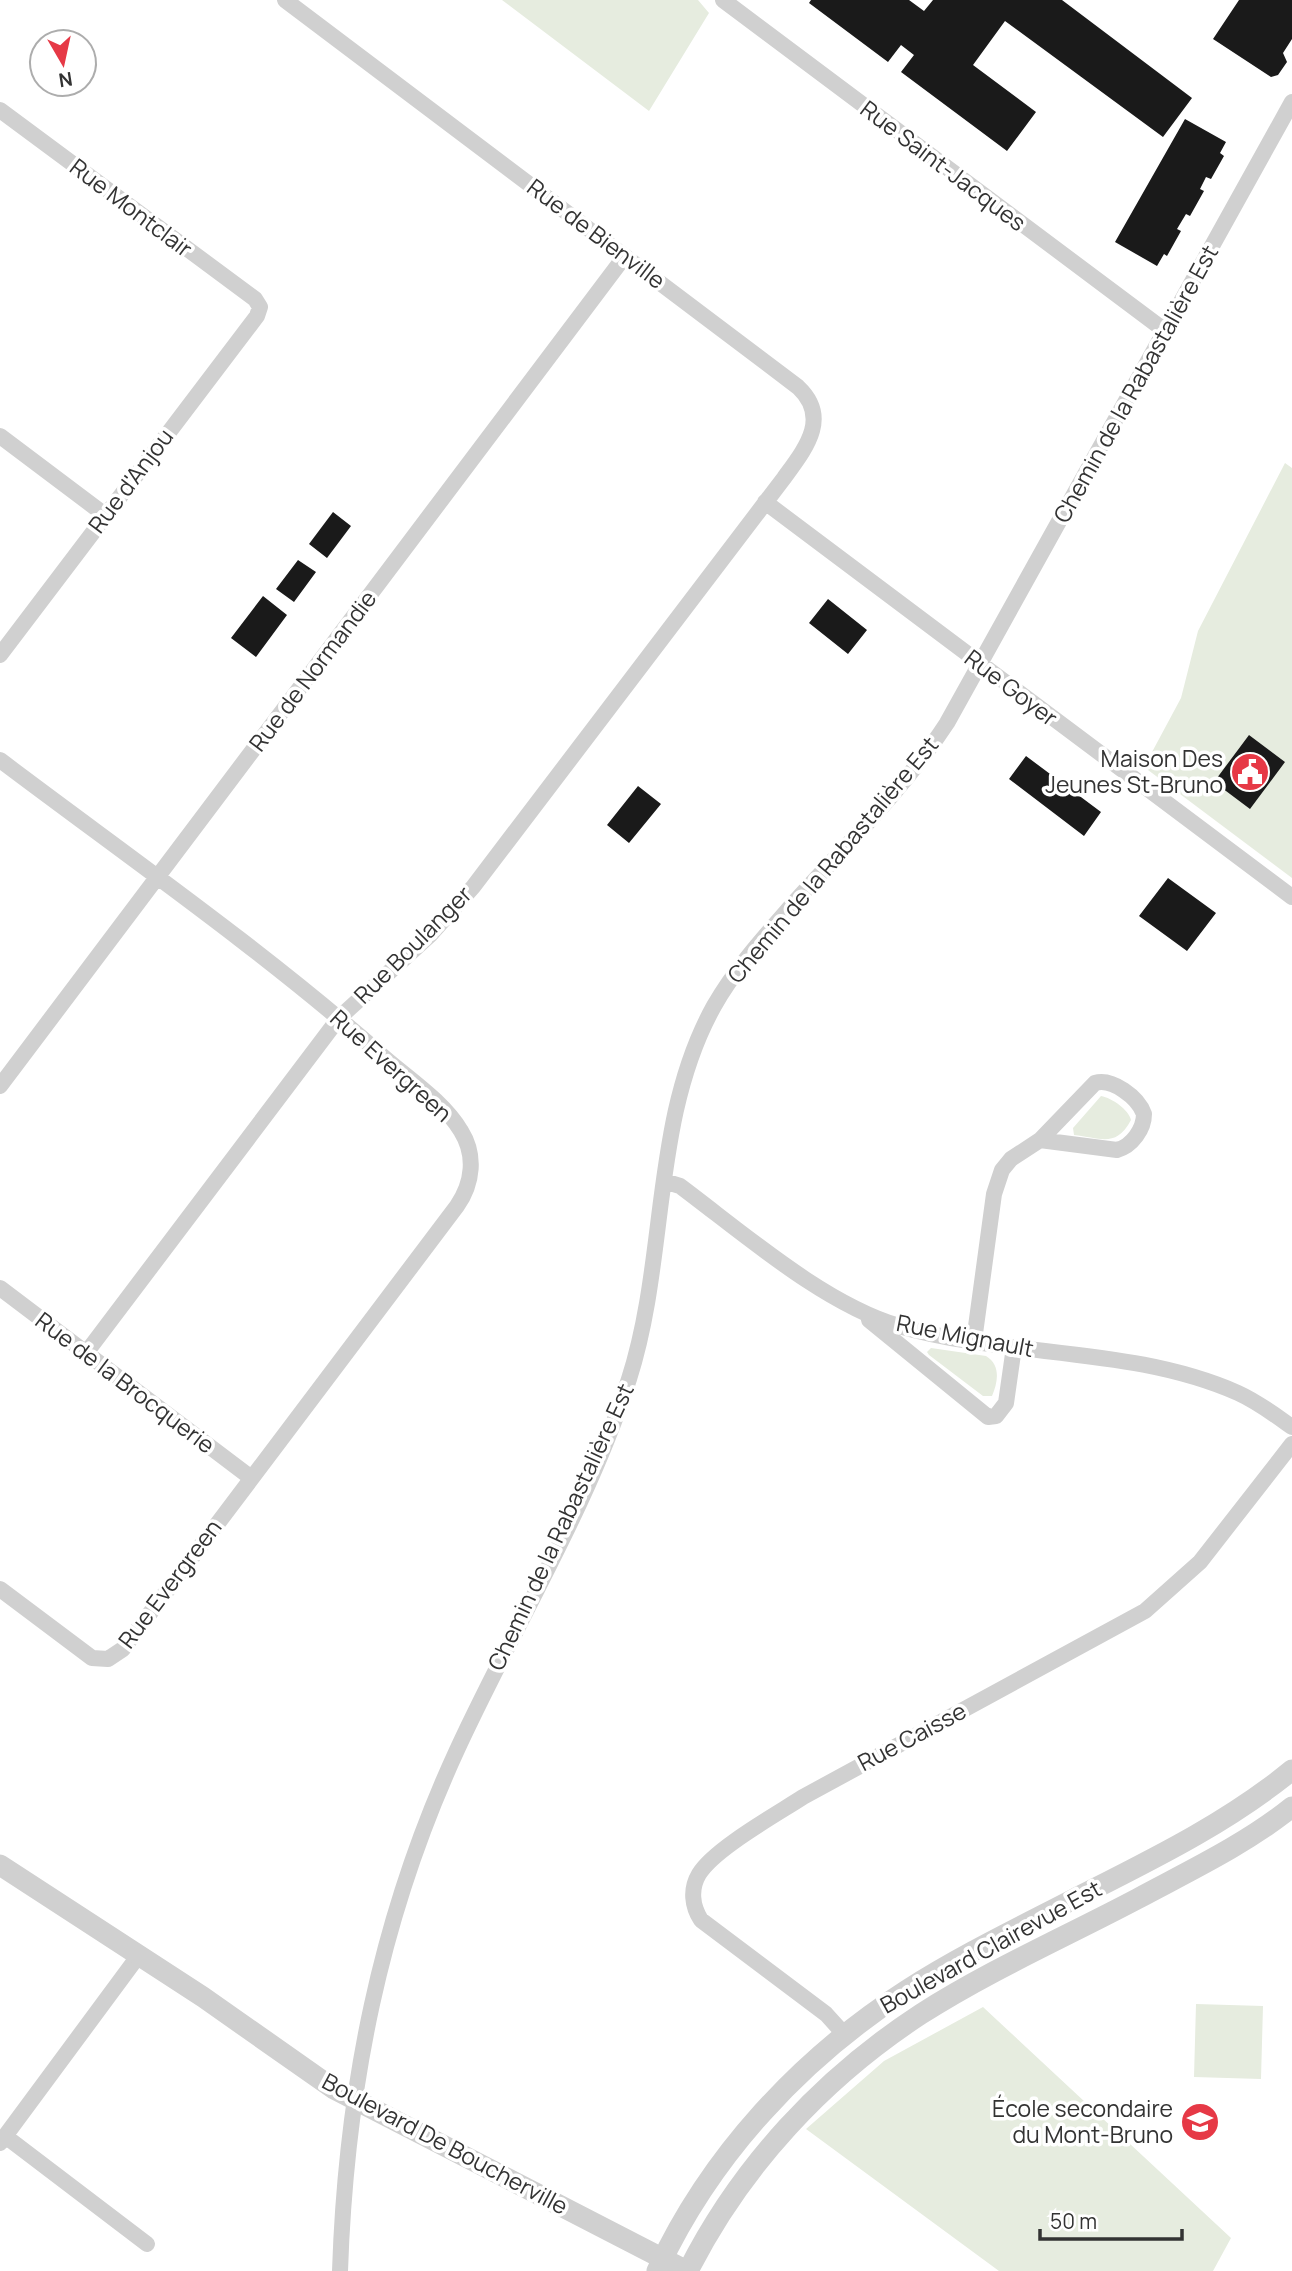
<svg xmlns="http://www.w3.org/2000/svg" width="1292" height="2271" viewBox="0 0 1292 2271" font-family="Manrope,sans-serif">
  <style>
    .green { fill: #e6ecdf }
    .building { fill: #1a1a1a }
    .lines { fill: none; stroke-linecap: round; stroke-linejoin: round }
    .minor { stroke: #d0d0d0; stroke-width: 16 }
    .tertiary { stroke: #d0d0d0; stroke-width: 21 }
    .labels { text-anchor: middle; stroke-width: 7; stroke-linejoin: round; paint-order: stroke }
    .street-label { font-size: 23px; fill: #333; stroke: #fff }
    .poi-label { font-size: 23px; fill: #333; stroke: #fff; text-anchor: end }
  </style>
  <rect width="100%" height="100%" fill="#fff"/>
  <path class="green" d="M502 0H698L709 13 649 111Z
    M1285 463 1292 468V878L1144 767 1181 698 1198 631Z
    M1101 1096C1112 1098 1129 1110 1131 1120 1116 1148 1101 1138 1074 1135L1073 1128Z
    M931 1348 986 1356C1001 1365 998 1382 992 1396H983L929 1355 927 1352Z
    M1196 2004 1263 2006 1261 2079 1194 2077Z
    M983 2007 1231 2238 1213 2271H999L806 2129 884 2061Z"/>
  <path class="building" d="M811 0H909L924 11 933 0H1062L1192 98 1163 137 1005 21 973 65 1036 112 1007 151 901 72 914 55 901 45 888 62 809 3Z
    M1239 0H1292V39L1283 53 1287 62 1278 75 1271 77 1213 39Z
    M1185 119 1226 142 1220 153 1224 156 1211 179 1206 177 1200 189 1204 191 1190 216 1186 214 1177 229 1181 231 1167 256 1164 254 1157 266 1115 242Z
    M333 512 351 526 327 558 309 544Z
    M298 560 316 572 294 602 276 589Z
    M263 596 287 615 256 657 231 638Z
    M828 599 867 630 848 654 809 623Z
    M1249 735 1285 762 1250 809 1214 782Z
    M1026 756 1101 812 1084 836 1009 779Z
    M638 786 661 804 629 843 607 825Z
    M1168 878 1216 913 1187 951 1139 916Z"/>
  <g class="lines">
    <path class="minor" d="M723 0 1164 330
      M0 110 255 299 260 307 257 316 0 655
      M0 436 105 515
      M765 502 1292 897
      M0 760C126 855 258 947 377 1051 404 1076 442 1099 461 1131 476 1155 473 1183 457 1206L123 1649 108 1659 92 1658 0 1589
      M0 1086 625 256
      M664 1181 680 1186C743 1233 824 1304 899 1326 1010 1358 1132 1346 1238 1393 1258 1402 1275 1415 1292 1427
      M0 1288 250 1477
      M869 1320 988 1417 996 1416 1006 1403 1014 1347
      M974 1341 994 1194 1002 1170 1011 1159 1040 1140 1095 1083C1112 1078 1138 1097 1144 1114 1144 1129 1132 1146 1117 1150L1040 1140
      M86 1353 339 1018 431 934 473 887 784 478C805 449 831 418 798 387L285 0
      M845 2035 826 2014 701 1920C692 1906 690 1889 699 1874 714 1849 777 1814 803 1797L1145 1611 1200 1562 1292 1444
      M5 2136 147 2244
      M0 2143 139 1955
      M340 2271C346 2089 380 1917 457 1750 513 1628 588 1507 629 1379 668 1258 651 1119 714 1006 735 969 764 937 792 905 845 846 904 789 947 723L1292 102"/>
    <path class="tertiary" d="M0 1865 203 1997 334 2089 687 2271
      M657 2271C710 2156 801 2058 907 1990 960 1956 1018 1928 1074 1899 1149 1861 1226 1824 1292 1770
      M688 2271C741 2166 823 2078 921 2014 990 1970 1065 1937 1137 1899 1189 1871 1246 1844 1292 1807"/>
  </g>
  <defs>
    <symbol id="civic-disc" viewBox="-11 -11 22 22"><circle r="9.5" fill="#e63946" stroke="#fff"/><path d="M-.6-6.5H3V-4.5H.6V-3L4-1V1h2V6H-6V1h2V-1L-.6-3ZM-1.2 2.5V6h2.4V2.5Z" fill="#fff"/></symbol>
    <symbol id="school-disc" viewBox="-11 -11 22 22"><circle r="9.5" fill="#e63946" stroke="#fff"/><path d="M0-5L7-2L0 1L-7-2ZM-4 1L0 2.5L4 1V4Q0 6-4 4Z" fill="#fff"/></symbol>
  </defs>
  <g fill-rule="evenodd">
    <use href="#civic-disc" x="1228" y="750" width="44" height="44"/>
    <use href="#school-disc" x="1178" y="2100" width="44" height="44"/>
  </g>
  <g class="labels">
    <g class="street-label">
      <text transform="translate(943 166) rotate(37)" y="8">Rue Saint-Jacques</text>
      <text transform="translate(131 208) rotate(37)" y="8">Rue Montclair</text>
      <text transform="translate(596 234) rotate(37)" y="8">Rue de Bienville</text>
      <text transform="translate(1136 384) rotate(-61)" y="8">Chemin de la Rabastalière Est</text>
      <text transform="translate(131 481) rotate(-53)" y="8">Rue d'Anjou</text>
      <text transform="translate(313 671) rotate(-53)" y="8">Rue de Normandie</text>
      <text transform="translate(1011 688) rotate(37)" y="8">Rue Goyer</text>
      <text transform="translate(833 860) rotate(-50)" y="8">Chemin de la Rabastalière Est</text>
      <text transform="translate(413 945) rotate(-45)" y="8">Rue Boulanger</text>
      <text transform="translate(391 1066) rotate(42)" y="8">Rue Evergreen</text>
      <text transform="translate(965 1336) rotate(11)" y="8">Rue Mignault</text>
      <text transform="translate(125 1383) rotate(37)" y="8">Rue de la Brocquerie</text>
      <text transform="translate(561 1527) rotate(-65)" y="8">Chemin de la Rabastalière Est</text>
      <text transform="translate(170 1584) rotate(-53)" y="8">Rue Evergreen</text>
      <text transform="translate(912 1737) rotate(-28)" y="8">Rue Caisse</text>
      <text transform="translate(991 1947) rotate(-29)" y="8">Boulevard Clairevue Est</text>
      <text transform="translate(445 2144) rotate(28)" y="8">Boulevard De Boucherville</text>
    </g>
    <g class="poi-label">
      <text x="1223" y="767">Maison Des<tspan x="1223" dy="26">Jeunes St-Bruno</tspan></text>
      <text x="1173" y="2117">École secondaire<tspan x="1173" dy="26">du Mont-Bruno</tspan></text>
    </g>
  </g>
  <g transform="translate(63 63) rotate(171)"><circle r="33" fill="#ffffff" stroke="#adadad" stroke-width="2"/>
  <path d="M0-5L12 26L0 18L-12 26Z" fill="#e63946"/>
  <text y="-10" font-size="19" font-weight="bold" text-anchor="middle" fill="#333333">N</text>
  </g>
  <path d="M1040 2229v10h142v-10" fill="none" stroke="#333333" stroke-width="3.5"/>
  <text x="1050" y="2229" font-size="21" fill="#333333" stroke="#ffffff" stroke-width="5" paint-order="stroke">50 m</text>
</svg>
